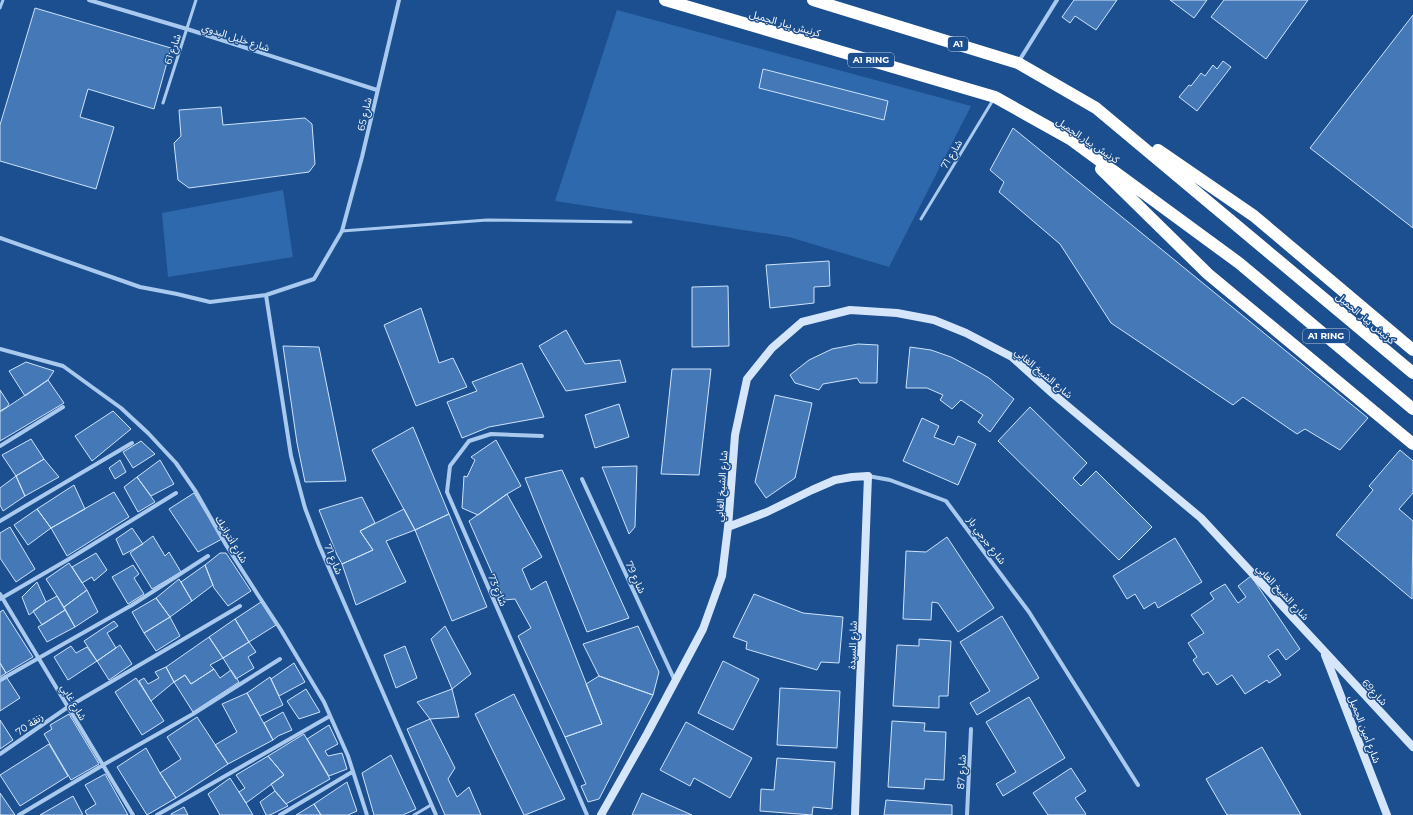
<svg xmlns="http://www.w3.org/2000/svg" width="1413" height="815" viewBox="0 0 1413 815" font-family="Montserrat,'Noto Sans Arabic',sans-serif">
  <style>
    .green { fill: #2e69ad }
    .building { fill: #4478b7; stroke: #cfe3fa }
    .lines { fill: none; stroke-linecap: round; stroke-linejoin: round }
    .lane { stroke: #a9c9ee; stroke-width: 3 }
    .street { stroke: #a9c9ee; stroke-width: 4 }
    .secondary { stroke: #d6e6fa; stroke-width: 8 }
    .highway { stroke: #fff; stroke-width: 12 }
    .labels { text-anchor: middle; stroke-width: 3; stroke-linejoin: round; paint-order: stroke }
    .shield { fill: #1b4f8f; stroke: #bbcadd; stroke-width: 1 }
    .shield-label { font-size: 9px; font-weight: bold; fill: #fff }
    .street-label { font-size: 10px; fill: #fff; stroke: #1b4f8f }
  </style>
  <rect width="100%" height="100%" fill="#1b4f8f"/>
  <path class="green" d="M617 10 971 106 889 267 789 237 555 201Z
    M283 190 293 257 168 277 162 213Z"/>
  <path class="building" d="M1074 0H1117L1096 30 1075 16 1070 23 1062 17Z
    M1170 0H1207L1194 18Z
    M1224 0H1308L1266 59 1211 17Z
    M35 8 171 48 154 109 88 89 80 117 114 127 96 189 0 161V125Z
    M1413 15V228L1310 148Z
    M1223 61 1231 67 1197 111 1179 97 1189 85 1191 86 1201 73 1205 76 1213 65 1217 69Z
    M763 69 888 101 884 120 759 88Z
    M221 107 223 125 305 118 312 124 315 164 309 172 189 188 178 180 174 143 181 136 179 110Z
    M1013 128 1368 418 1340 450 1305 429 1297 434 1243 397 1233 405 1111 323 1060 244 999 192 1004 182 990 170Z
    M829 261 830 286 814 287V303L770 308 766 265Z
    M728 286 729 346 692 347V287Z
    M421 308 439 363 453 358 467 387 416 406 384 325Z
    M566 330 585 364 620 360 626 382 566 391 539 346Z
    M858 344 878 345 877 383H860L857 378 823 384 819 390 795 383 790 375 809 360 832 349Z
    M283 346 319 347 346 481 305 482 297 443Z
    M910 347 931 350 951 357 970 367 989 378 1014 399 990 432 978 422 983 415 961 400 952 409 940 400 943 395 927 388H906Z
    M26 362 54 371 48 380 25 396 9 371Z
    M522 363 544 417 489 427 462 438 447 402 477 391 472 382Z
    M672 369H711L699 475 661 474Z
    M48 380 64 403 0 441V412Z
    M0 390 9 404 7 407 0 411Z
    M775 395 812 403 795 478 766 498 755 482Z
    M619 404 629 437 595 448 585 415Z
    M1030 407 1087 463 1073 478 1081 486 1096 471 1152 527 1119 560 998 441Z
    M113 411 131 429 92 461 75 436Z
    M922 418 939 426 934 437 954 445 958 436 976 444 958 485 903 461Z
    M413 427 449 514 415 530 372 450Z
    M31 439 44 459 16 476 2 455Z
    M496 440 521 486 507 494 478 515 462 508 464 476 467 477 475 460 471 457Z
    M141 441 155 454 133 468 123 452Z
    M1400 450 1413 461V493L1399 509 1413 521 1412 599 1336 535 1373 490 1369 486Z
    M44 459 59 477 25 496 16 476Z
    M120 460 126 472 115 479 109 468Z
    M160 460 174 484 151 496 137 477Z
    M637 466 635 527 629 534 602 467Z
    M562 470 629 618 587 632 525 478Z
    M16 476 25 496 3 511 0 505V488Z
    M137 477 155 502 138 512 124 487Z
    M74 485 85 509 51 528 37 509Z
    M114 492 129 517 67 556 51 528Z
    M194 493 222 539 198 552 169 509Z
    M507 494 542 557 522 569 531 590 546 581 602 724 565 737 518 636 531 628 515 599 504 600 469 521Z
    M362 497 375 523 360 531 373 550 342 564 337 555 319 510Z
    M37 509 51 528 28 545 14 525Z
    M404 509 415 530 386 541 406 582 356 605 342 564 373 550 360 531Z
    M449 514 487 607 452 621 415 530Z
    M10 527 35 569 16 582 0 558V533Z
    M132 528 143 544 123 555 116 539Z
    M153 536 165 556 169 552 181 572 152 589 130 553Z
    M947 537 994 608 958 632 938 603 932 602 931 620 903 619 906 551 926 552Z
    M1175 538 1202 582 1158 608 1155 602 1144 609 1135 594 1127 599 1113 576Z
    M96 553 107 570 94 581 92 577 82 583 72 567Z
    M220 553H226L251 591 228 606 214 588 205 565Z
    M69 563 87 590 64 607 46 579Z
    M133 565 139 574 134 578 144 594 128 604 112 577Z
    M205 565 213 585 192 601 181 582Z
    M1251 576 1300 649 1286 660 1278 649 1268 656 1281 675 1269 683 1267 680 1245 694 1232 675 1217 685 1208 672 1203 675 1193 660 1197 657 1188 643 1204 633 1191 615 1214 599 1210 593 1225 584 1238 603 1246 597 1238 586Z
    M179 579 192 601 170 617 156 598Z
    M37 582 46 602 29 615 22 597Z
    M87 590 98 612 75 627 64 607Z
    M754 594 803 613 843 617 839 663 821 662 817 670 746 649 747 642 733 637Z
    M57 596 65 610 42 625 33 611 46 602Z
    M156 598 170 617 144 633 132 612Z
    M261 602 276 625 249 642 235 619Z
    M3 610 33 657 6 673 0 663V612Z
    M65 610 75 627 47 642 38 627Z
    M1002 616 1039 678 977 715 970 703 990 691 960 642Z
    M170 617 180 636 156 651 144 633Z
    M235 619 249 642 223 658 209 637Z
    M114 621 118 626 107 633 116 648 97 661 84 641Z
    M445 626 471 674 452 689 431 639Z
    M638 626 659 672 653 695 599 676 583 644Z
    M209 637 223 658 210 665 214 669 191 684 185 675 174 682 166 667Z
    M919 639 951 641 948 696H939V708L893 706 897 645 919 646Z
    M249 642 256 652 248 657 254 668 236 679 223 658Z
    M120 645 132 664 109 680 97 661Z
    M71 646 76 653 87 647 97 661 68 680 54 657Z
    M405 646 417 678 396 688 384 655Z
    M723 661 759 679 733 730 698 713Z
    M0 663 6 673 0 677Z
    M294 663 305 682 279 696 271 679Z
    M166 667 174 682 151 701 139 681 144 678 148 684 159 678 155 672Z
    M214 669 220 678 231 670 239 682 193 712 174 682 185 675 191 684Z
    M599 676 653 695 599 799 588 802 581 786 586 784 565 737 602 724 586 684Z
    M270 677 283 705 260 716 247 693Z
    M7 678 20 698 0 711V682Z
    M136 678 164 721 142 735 115 692Z
    M780 688 840 691 837 748 777 745Z
    M306 689 320 712 299 719 287 701Z
    M452 689 459 717 430 719 417 702Z
    M247 693 273 740 228 764 215 745 237 732 222 704Z
    M514 694 565 799 525 815H524L475 714Z
    M1029 697 1065 758 1003 796 996 784 1016 772 986 722Z
    M283 712 292 730 278 736 273 740 264 723Z
    M69 714 99 764 71 780 44 734 52 729 50 725Z
    M197 717 228 764 176 798 160 773 181 759 167 737Z
    M430 719 455 768 448 779 457 797 469 787 481 815H445L407 729Z
    M0 720 13 740 0 749Z
    M892 721 925 723 924 731 946 732 944 780 925 779 924 789 888 787Z
    M686 722 752 758 730 798 694 778 690 786 660 770Z
    M329 725 338 744 325 751 328 756 342 753 347 769 329 776 307 739Z
    M304 734 330 779 286 804 275 791 271 784 284 775 268 756Z
    M49 744 68 776 20 806 0 775Z
    M1262 747 1301 815H1227L1206 779Z
    M146 748 160 773 176 798 147 815 117 767Z
    M391 755 416 809 403 815H374L362 773Z
    M268 756 284 775 246 803 239 792 245 788 236 775Z
    M777 758 835 762 832 809 813 807 812 815 760 811 761 789 774 790Z
    M1071 768 1086 791 1075 798 1086 814 1084 815H1048L1033 793Z
    M105 774 128 815H87L85 811 96 804 85 785Z
    M230 778 246 803 253 815H220L208 794Z
    M347 782 357 811 348 815H321L314 804Z
    M275 791 288 806 270 815H266L260 802Z
    M0 793 15 815H0Z
    M642 793 692 815H632Z
    M73 796 83 815H40Z
    M886 800 952 805V815H884Z
    M314 804 321 815H296Z
    M184 807 188 815H171V814Z"/>
  <g class="lines">
    <path class="lane" d="M0 8 3 0
      M163 103 196 0
      M921 219 993 100
      M342 231 487 220 631 222
      M414 815 431 805"/>
    <path class="street" d="M89 0 187 29 377 90
      M1019 61 1057 0
      M0 238 140 287 177 294 210 302 266 295 314 279 342 231 362 157 399 0
      M266 295 291 456 305 508 319 545 436 815
      M0 349 63 366 121 408 148 433 176 463 196 492 226 545 258 595 281 630 324 702 348 756 367 815
      M542 436 491 434 469 441 450 466 447 492 587 815
      M0 446 63 407
      M868 476 890 480 946 501 1029 612 1138 785
      M582 479 675 681
      M0 521 132 443
      M0 594 133 815
      M0 599 69 559 176 493
      M0 680 132 605 208 556
      M0 754 68 707 240 606
      M19 815 103 765 193 714 280 659
      M157 815 330 716
      M280 815 352 772
      M967 815 971 729"/>
    <path class="secondary" d="M728 527 767 512 812 490 835 480 852 477 868 476 855 815
      M1325 655 1387 815
      M601 815 647 734 703 629 722 576 728 527 735 435 747 379 772 348 802 322 850 310 897 313 934 320 966 333 1012 357 1052 393 1201 518 1413 747"/>
    <path class="highway" d="M665 0 995 97 1070 139 1239 263 1413 409
      M813 0 1018 63 1096 108 1413 373
      M1158 150 1254 216 1413 350
      M1101 169 1208 274 1413 444"/>
  </g>
  <g class="labels">
    <g class="shield">
      <rect x="948" y="37" width="20" height="14" rx="3"/>
      <rect x="848" y="53" width="46" height="14" rx="3"/>
      <rect x="1303" y="329" width="46" height="14" rx="3"/>
    </g>
    <g class="shield-label">
      <text x="958" y="47">A1</text>
      <text x="871" y="63">A1 RING</text>
      <text x="1326" y="339">A1 RING</text>
    </g>
    <g class="street-label">
      <text transform="translate(785 23) rotate(16)" y="4">كرنيش بيار الجميل</text>
      <text transform="translate(236 37) rotate(18)" y="4">شارع خليل البدوي</text>
      <text transform="translate(172 49) rotate(-71)" y="4">شارع 61</text>
      <text transform="translate(364 114) rotate(-77)" y="4">شارع 65</text>
      <text transform="translate(1088 140) rotate(34)" y="4">كرنيش بيار الجميل</text>
      <text transform="translate(951 154) rotate(-59)" y="4">شارع 71</text>
      <text transform="translate(1366 318) rotate(40)" y="4">كرنيش بيار الجميل</text>
      <text transform="translate(1044 373) rotate(40)" y="4">شارع الشيخ الغابي</text>
      <text transform="translate(721 486) rotate(-86)" y="4">شارع الشيخ الغابي</text>
      <text transform="translate(232 539) rotate(59)" y="4">شارع أنترانيك</text>
      <text transform="translate(987 540) rotate(53)" y="4">شارع جرجي باز</text>
      <text transform="translate(334 559) rotate(67)" y="4">شارع 71</text>
      <text transform="translate(636 577) rotate(65)" y="4">شارع 79</text>
      <text transform="translate(498 590) rotate(67)" y="4">شارع 73</text>
      <text transform="translate(1283 592) rotate(47)" y="4">شارع الشيخ الغابي</text>
      <text transform="translate(852 645) rotate(-88)" y="4">شارع السيدة</text>
      <text transform="translate(1375 692) rotate(47)" y="4">شارع69</text>
      <text transform="translate(74 702) rotate(59)" y="4">شارع غابي</text>
      <text transform="translate(29 724) rotate(-35)" y="4">زنقة 70</text>
      <text transform="translate(1365 729) rotate(69)" y="4">شارع أمين الجميل</text>
      <text transform="translate(961 772) rotate(-87)" y="4">شارع 87</text>
    </g>
  </g>
</svg>
